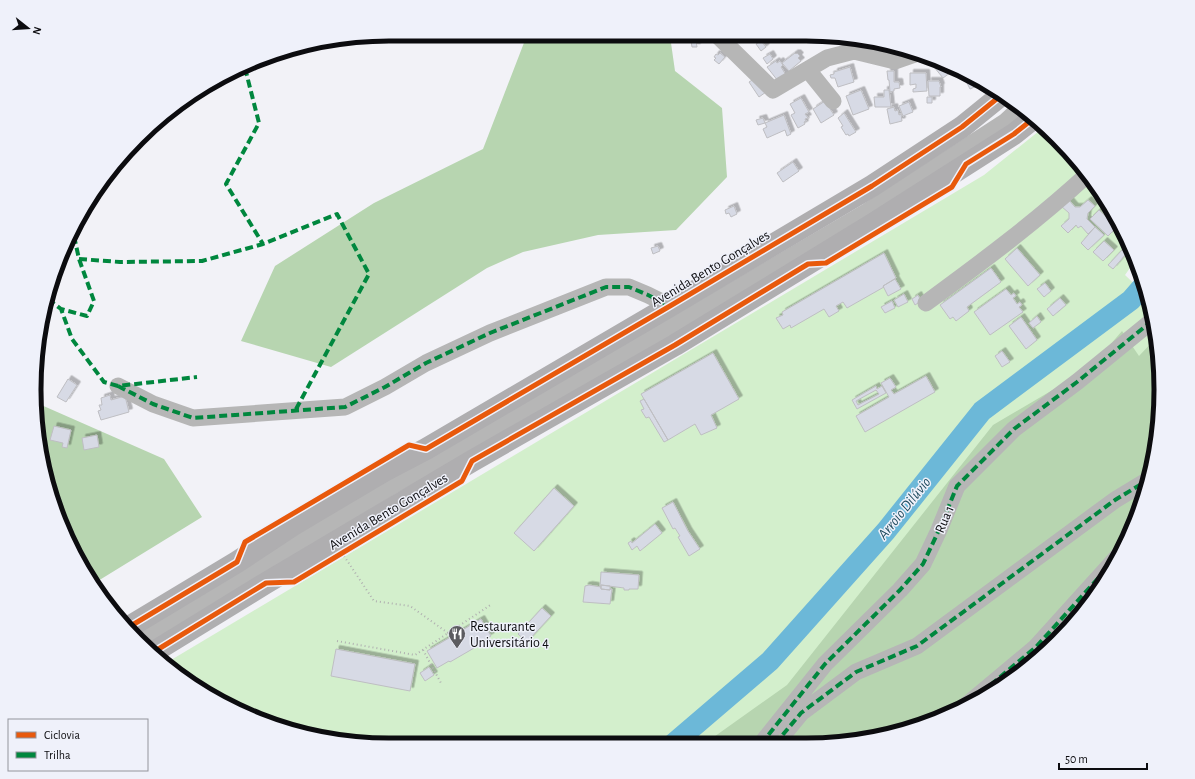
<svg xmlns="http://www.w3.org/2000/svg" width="1195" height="779" viewBox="0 0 1195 779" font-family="'Alegreya Sans',sans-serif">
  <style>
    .green { fill: #d3efcc }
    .forest { fill: #b7d5b0 }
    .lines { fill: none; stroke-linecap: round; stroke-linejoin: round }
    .river { stroke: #6cb8d8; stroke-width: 21 }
    .building { fill: #d7dae5; stroke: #bebec2; fill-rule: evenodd; filter: url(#shadow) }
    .path { stroke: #b0b0b0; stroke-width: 2; stroke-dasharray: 1 3; stroke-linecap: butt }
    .minor { stroke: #b6b6b6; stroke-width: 17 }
    .major { stroke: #afaeb0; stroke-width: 22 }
    .quiet { stroke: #00873e; stroke-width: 4; stroke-dasharray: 8 4; stroke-linecap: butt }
    .cycleway-casing { stroke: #eff1fa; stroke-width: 8 }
    .cycleway { stroke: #e8590c; stroke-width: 5 }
    .labels { text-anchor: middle; stroke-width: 3; stroke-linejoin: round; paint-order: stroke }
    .street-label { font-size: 14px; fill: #0c0c0f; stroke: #eff1fa }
    .poi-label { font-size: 14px; fill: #0c0c0f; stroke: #eff1fa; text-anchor: start }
    .water-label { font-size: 15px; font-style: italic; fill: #204c5f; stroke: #eff1fa }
    .rim { fill: none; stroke: #0c0c0f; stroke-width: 5 }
  </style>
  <defs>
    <filter id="shadow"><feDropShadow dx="3.5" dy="-3.5" stdDeviation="0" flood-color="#0004"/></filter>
  </defs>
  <rect width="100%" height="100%" fill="#f2f2f7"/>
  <path class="green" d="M1044 127 1087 173 1124 232 1135 261 1125 275 1149 298 1160 366 1158 436 1142 504 1073 624 1022 671 963 708 898 733 829 744 343 742 253 718 166 663 984 175Z"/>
  <path class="forest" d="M527 35 670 36 675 71 722 108 727 177 676 230 598 235 523 252 487 268 331 367 241 341 275 266 374 203 483 149Z
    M1122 331 1139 356 1156 338 1160 366 1158 436 1142 504 1113 567 1073 624 1022 671 963 708 898 733 829 744H704L787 685 993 425 1090 368Z
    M35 366 39 404 164 459 202 517 93 584 46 481Z"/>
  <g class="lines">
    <path class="river" d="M673 744 770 661 886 531 982 411 1131 300 1144 285"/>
  </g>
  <path class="building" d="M696 40 697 47H692L691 41Z
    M761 41 766 47 761 51 756 44Z
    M720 53 725 57 719 64 714 60 716 58 714 57 716 54 718 55Z
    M795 53 796 54 797 53 800 56 798 58 801 61 789 71 782 63Z
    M770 54 773 59 767 64 763 58Z
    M776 61 777 63 780 61 783 65 781 67 786 75 778 81 767 67Z
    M941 61 954 70 943 78 934 67Z
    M850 67 854 82 838 87 835 78H831L830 75 834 74V72Z
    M887 71H894V82H899L900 88 894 89V91L890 92 889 80H888Z
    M910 73H926L927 91 913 92V89L916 88V84L910 85Z
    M963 75H964L979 85 970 89Z
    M757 77 766 92 759 97 749 82Z
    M928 81H939L941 87H940V96H929Z
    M861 90 869 109 853 115 846 96Z
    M884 90H889L891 107H875L874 97H884Z
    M927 97H932V103H927Z
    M801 98 809 112 805 114 808 118 805 119 806 121 804 122 805 124 798 128 791 115 795 113 790 104Z
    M825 101 834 115 821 123 813 109Z
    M909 102 913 112 903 116 899 106Z
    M894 107 895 111 898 110 899 115 901 114 902 121 890 124 887 109Z
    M844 113 856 132 849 136 848 134 846 135 841 127 843 126 838 118Z
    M784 115 791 134 787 136 785 130 767 138 763 129 767 127 765 123Z
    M763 118 765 123 758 125 756 120Z
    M793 162 799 171 783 182 777 173Z
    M1068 199 1075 207H1080L1088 200 1095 206 1088 213 1087 219 1095 227 1088 234 1081 226 1078 228 1076 225 1068 233 1061 226 1069 219V213L1061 206Z
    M734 206 737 214 731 217 729 213 726 214 725 210Z
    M1099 210 1117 227 1108 236 1090 219Z
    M1095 227 1104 235 1088 250 1081 243Z
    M1104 241 1114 250 1103 261 1093 252Z
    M658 246 660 251 653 254 651 248Z
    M1017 248 1040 275 1028 286 1005 259Z
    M1122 250 1126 254 1113 269 1108 265Z
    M884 253 896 278 883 286 884 287 847 308 843 302 836 306 839 311 829 317 824 309 791 328 790 325 783 329 776 318 783 315 782 312Z
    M991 268 1001 282 967 307 969 311 956 321 953 317 950 319 940 305Z
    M895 279 901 289 888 296 883 286Z
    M1045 283 1051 291 1044 297 1037 289Z
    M1006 289 1011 295 1014 293 1016 296 1013 298 1017 304 1020 302 1022 305 1019 307 1023 312 990 335 974 312Z
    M904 294 908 302 898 307 894 300Z
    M918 295 921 301 915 305 912 299Z
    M1060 298 1066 305 1053 316 1047 309Z
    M892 301 895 308 885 313 881 307Z
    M1037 316 1041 322 1033 328 1029 323Z
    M1021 317 1037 340 1026 349 1009 326Z
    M1002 351 1010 362 1002 367 995 356Z
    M713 353 739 399 711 415 717 428 701 435 695 424 668 440 641 394Z
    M926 376 935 392 865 432 856 416 889 397 881 383 890 378 896 387 891 390 894 394Z
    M68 379 77 385 66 402 57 397Z
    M876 386 877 389 882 386 886 393 857 409 852 400ZM876 390 879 394 858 405 856 401Z
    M110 395 111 400 125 396 129 412 101 420 98 411 101 410 99 405H102L101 398Z
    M644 399 668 440 664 442 649 417 646 418 641 410 644 409 640 401Z
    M54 426 71 430 67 448 62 447 63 443 50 440Z
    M97 435 99 447 84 450 82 438Z
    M554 488 574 506 534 551 514 533Z
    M673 502 688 531 700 549 689 556 678 537 680 536 675 528 673 529 662 508Z
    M655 524 662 533 640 551 637 546 632 550 628 543 631 541 632 543Z
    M601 572 639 575 638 589H629V590H624V588L601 585V587H600Z
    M589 585 601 587V589L610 590V589H612L610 604 583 602 585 586Z
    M601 585 610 586V590L601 589Z
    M542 608 551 616 527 642 518 634Z
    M481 619 491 636 480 642 481 644 450 662 449 661 437 668 427 651Z
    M336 649 415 664 410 691 331 676Z
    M429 667 434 675 425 681 420 673Z"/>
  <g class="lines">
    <path class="path" d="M344 556 374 601 410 606 448 633
      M337 641 415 655 492 604
      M423 650 441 683"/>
    <path class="minor" d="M718 36 773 90 827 58 854 51
      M859 39 854 51 895 61 915 54
      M808 70 833 101
      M926 303C982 262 1037 221 1088 174
      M118 386 153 404 193 418 345 407 385 387 426 363 490 333 606 287H629L648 295 670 306
      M140 640 394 485 673 326 868 211 1005 122 1019 109
      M963 708 1036 647 1120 554
      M787 730 801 713 856 672 917 646 1115 500 1148 480
      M761 744 825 664 900 590 923 564 939 530 957 486 1014 429 1077 382 1153 320"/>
    <path class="major" d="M129 627 237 562 293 525 384 471 426 449 670 306 872 186 962 127 999 97
      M152 653 266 583 472 461 675 345 873 224 1014 134 1034 118"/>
    <path class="quiet" d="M245 68 259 123 226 184 263 244
      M74 236 79 259 94 301 87 316 61 309 72 339 104 382 118 386 197 377
      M79 259 120 262 202 261 263 244 337 214 369 274 295 411
      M48 299 61 309
      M118 386 153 404 193 418 345 407 385 387 426 363 490 333 606 287H629L648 295 670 306
      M963 708 1036 647 1120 554
      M761 744 825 664 900 590 923 564 939 530 957 486 1014 429 1077 382 1153 320
      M775 744 801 713 856 672 917 646 1115 500 1148 480"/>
    <defs>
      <path id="cycleway" d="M129 627 237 562 245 542 409 445 426 449 670 306 872 186 962 127 999 97
        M152 653 266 583 294 582 462 481 472 461 675 345 808 264 826 263 952 187 966 164 1014 134 1034 118"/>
    </defs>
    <use href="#cycleway" class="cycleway-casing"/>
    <use href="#cycleway" class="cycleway"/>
  </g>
  <defs>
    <symbol id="restaurant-pin" viewBox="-11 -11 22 30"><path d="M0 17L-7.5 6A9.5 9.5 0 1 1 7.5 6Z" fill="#5c5c60" stroke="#eff1fa"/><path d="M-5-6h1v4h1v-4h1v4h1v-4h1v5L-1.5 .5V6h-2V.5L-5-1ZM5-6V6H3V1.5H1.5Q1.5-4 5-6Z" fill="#fff"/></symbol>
  </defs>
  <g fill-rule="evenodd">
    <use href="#restaurant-pin" x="447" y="624" width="20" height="27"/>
  </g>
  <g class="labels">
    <g class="street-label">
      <text transform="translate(710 268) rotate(-31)" y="5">Avenida Bento Gonçalves</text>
      <text transform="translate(388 511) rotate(-31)" y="5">Avenida Bento Gonçalves</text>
      <text transform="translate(944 519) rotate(-67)" y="5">Rua 1</text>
    </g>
    <g class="poi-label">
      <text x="470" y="631">Restaurante<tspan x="470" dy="16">Universitário 4</tspan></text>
    </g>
    <g class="water-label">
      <text transform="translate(904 508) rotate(-51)" y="5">Arroio Dilúvio</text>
    </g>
  </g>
  <path d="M0 0H1195V779H0ZM389 41H806A348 348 0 0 1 1154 389V390A348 348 0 0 1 806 738H389A348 348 0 0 1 41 390V389A348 348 0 0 1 389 41Z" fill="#eff1fa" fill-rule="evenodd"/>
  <path class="rim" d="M389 41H806A348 348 0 0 1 1154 389V390A348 348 0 0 1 806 738H389A348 348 0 0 1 41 390V389A348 348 0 0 1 389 41Z"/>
  <rect x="8" y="719" width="140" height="52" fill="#eff1fa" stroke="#94959c"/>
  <rect x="16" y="732" width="20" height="6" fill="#e8590c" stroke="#94959c"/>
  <text x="44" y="739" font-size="12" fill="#0c0c0f">Ciclovia</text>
  <rect x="16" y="752" width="20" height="6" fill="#00873e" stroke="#94959c"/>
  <text x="44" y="759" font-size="12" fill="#0c0c0f">Trilha</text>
  <g transform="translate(28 28) rotate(107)" stroke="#eff1fa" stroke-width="3" paint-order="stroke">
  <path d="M0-3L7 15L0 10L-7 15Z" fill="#0c0c0f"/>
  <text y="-6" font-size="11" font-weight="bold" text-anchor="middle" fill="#0c0c0f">N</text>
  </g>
  <path d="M1059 763v6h88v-6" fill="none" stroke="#0c0c0f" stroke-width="2"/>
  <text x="1065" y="763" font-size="12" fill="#0c0c0f" stroke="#eff1fa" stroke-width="3" paint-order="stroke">50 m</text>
</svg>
